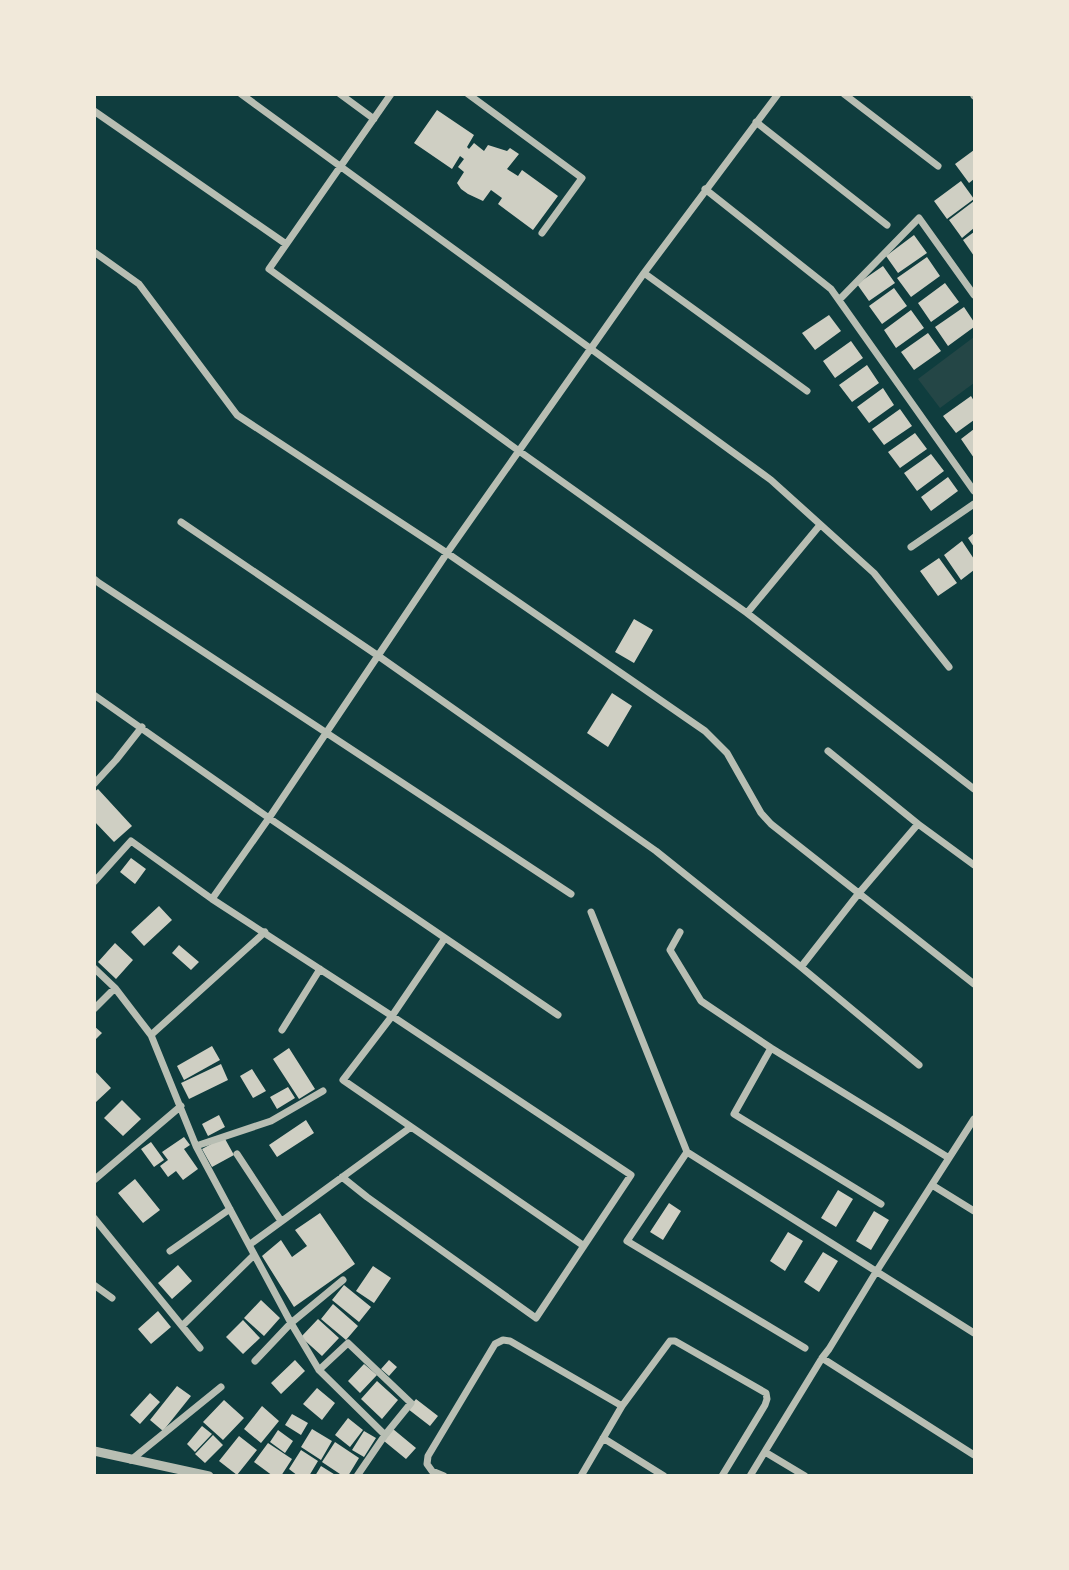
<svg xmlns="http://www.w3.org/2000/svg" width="1069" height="1570" viewBox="0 0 1069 1570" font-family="'Work Sans',sans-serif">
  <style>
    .green { fill: #244646 }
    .building { fill: #cfcfc3 }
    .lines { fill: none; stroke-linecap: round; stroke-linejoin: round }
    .minor { stroke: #b8beb3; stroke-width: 7 }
    .tertiary { stroke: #b8beb3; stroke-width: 9 }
  </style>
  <rect width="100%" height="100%" fill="#0f3d3e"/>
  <path class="green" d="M974 337V383L940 408 918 379Z"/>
  <path class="building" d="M437 110 474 135 467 147 469 149 474 143 484 151 488 145 507 151 510 148 519 154 507 169 518 176 522 170 558 196 533 230 498 204 502 198 491 190 483 201 468 194 461 189 457 183 464 172 458 167 464 159 460 156 452 169 414 143Z
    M974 150V179L969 183 955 164Z
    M961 181 974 199 947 219 934 201Z
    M974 201V228L962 238 949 220Z
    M974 232V256L963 240Z
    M914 235 927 253 898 273 886 256Z
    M927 257 940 276 911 297 897 278Z
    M883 266 895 283 869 301 857 284Z
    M945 283 959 302 931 322 918 303Z
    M894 288 907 306 882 324 869 306Z
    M964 307 974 322V327L948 346 935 327Z
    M911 310 924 328 896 348 884 330Z
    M829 315 841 331 815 350 802 333Z
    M928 333 941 351 914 370 901 352Z
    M851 341 863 358 835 378 823 361Z
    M867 365 879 383 852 402 839 385Z
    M883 388 894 405 869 423 857 407Z
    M971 396 974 401V420L956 433 943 416Z
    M900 409 912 426 884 445 872 429Z
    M974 429V458L961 439Z
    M915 433 927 449 900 468 888 452Z
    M931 454 944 471 917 491 904 473Z
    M948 477 958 491 931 511 921 497Z
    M974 533V547L968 538Z
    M962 541 974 559V570L961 580 944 555Z
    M939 558 957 583 938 596 920 571Z
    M634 619 653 630 634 663 615 652Z
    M612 693 632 706 608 747 587 733Z
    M98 789 132 826 114 842 94 821V792Z
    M131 858 146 869 135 884 120 872Z
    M159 906 172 920 144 946 131 932Z
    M115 943 133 960 116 979 98 962Z
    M179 945 199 962 191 970 172 953Z
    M94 1026 102 1033 94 1041Z
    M212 1046 220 1060 184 1080 177 1066Z
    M289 1048 315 1089 299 1099 273 1059Z
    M221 1064 228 1080 189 1099 181 1083Z
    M252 1069 266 1091 253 1098 240 1076Z
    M94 1070 111 1088 96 1102 94 1100Z
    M288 1087 295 1098 277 1109 270 1097Z
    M122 1100 141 1119 123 1136 104 1118Z
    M219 1115 225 1127 208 1136 202 1124Z
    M306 1120 314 1133 277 1157 269 1145Z
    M184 1137 190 1145 184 1149 198 1169 183 1180 176 1171 168 1177 160 1166 168 1160 162 1152Z
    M224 1137 234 1155 212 1167 202 1149Z
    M151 1142 164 1160 154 1167 141 1149Z
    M135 1179 160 1210 143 1223 118 1193Z
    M838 1190 853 1199 836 1227 821 1218Z
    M669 1203 681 1211 663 1240 650 1232Z
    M874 1211 889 1220 871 1250 856 1241Z
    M320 1213 355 1264 294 1307 262 1256 281 1240 292 1257 307 1246 295 1230Z
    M788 1232 803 1241 785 1271 770 1261Z
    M823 1252 838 1261 819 1292 804 1282Z
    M178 1265 192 1281 172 1299 158 1283Z
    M373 1266 391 1278 374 1303 356 1291Z
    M344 1285 371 1307 359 1322 332 1300Z
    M261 1300 280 1318 264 1336 244 1318Z
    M333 1304 358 1326 346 1340 321 1319Z
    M158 1311 171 1327 151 1344 138 1329Z
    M318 1319 339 1338 322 1356 301 1337Z
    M243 1320 260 1338 243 1354 226 1337Z
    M295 1360 305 1371 281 1394 271 1383Z
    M389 1360 397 1367 389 1376 381 1369Z
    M364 1364 377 1375 360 1393 348 1381Z
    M377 1381 398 1400 382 1419 361 1399Z
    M177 1386 191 1396 163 1431 150 1420Z
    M317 1388 335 1403 322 1420 303 1404Z
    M150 1393 160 1402 140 1424 130 1415Z
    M416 1399 438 1416 430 1426 408 1409Z
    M224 1400 244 1418 223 1440 203 1422Z
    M262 1406 279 1421 261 1443 244 1429Z
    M292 1414 308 1423 301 1435 285 1425Z
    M348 1418 363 1430 350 1447 335 1435Z
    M202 1426 212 1434 195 1452 187 1444Z
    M312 1429 332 1441 321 1460 301 1447Z
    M393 1429 416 1448 406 1459 384 1441Z
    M278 1430 293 1441 285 1453 270 1442Z
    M364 1431 376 1438 364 1457 352 1450Z
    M213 1435 223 1445 205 1463 195 1454Z
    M239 1436 257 1450 237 1475 219 1461Z
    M335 1442 359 1458 348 1476H343L322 1462Z
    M268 1443 292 1459 281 1476H273L254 1462Z
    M301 1450 318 1461 309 1476H298L289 1469Z
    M321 1466 337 1476H315Z"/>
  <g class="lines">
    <path class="minor" d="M241 94 771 480 874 573 949 667
      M340 94 374 119
      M391 94 269 269 519 451 747 613 974 789
      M468 94 582 178 542 233
      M844 94 938 166
      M973 94 974 96
      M94 111 286 244
      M756 122 887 225
      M705 189 831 289 974 491
      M94 252 139 284 237 415 447 553 705 731 727 753 761 813 771 824 974 984
      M644 273 807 391
      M839 300 919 218 974 295
      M181 522 377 655 656 851 801 967 919 1065
      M911 547 974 504
      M94 579 99 583 571 894
      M747 613 820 525
      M94 695 269 818 558 1015
      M828 751 918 824
      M94 784 116 760 142 727
      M94 882 131 841 212 899 392 1016 631 1175 536 1318 367 1197 342 1177
      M212 899 269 818 447 553 644 273 778 94
      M591 912 687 1152 974 1333
      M680 932 670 950 701 1001 771 1048 949 1158
      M445 938 392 1016 343 1080 584 1246
      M801 967 859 893 918 824 974 865
      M94 968 115 988 151 1035 196 1146 291 1323 319 1370 385 1435
      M94 1009 115 988
      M282 1030 320 969
      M151 1035 265 932
      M771 1048 734 1114 881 1204
      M196 1146 271 1121 323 1091
      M687 1152 627 1241 805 1348
      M237 1154 281 1221
      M94 1180 181 1106
      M932 1185 974 1211
      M94 1218 182 1326
      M249 1245 411 1127
      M170 1251 230 1209
      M94 1285 112 1298
      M200 1348 182 1326 254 1255
      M822 1358 974 1455
      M255 1361 291 1323 343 1280
      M319 1370 348 1343 411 1403 385 1435 357 1476
      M622 1406 670 1341H675L766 1393 767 1399 765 1405 722 1476
      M603 1438 664 1476
      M765 1452 805 1476
      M131 1460 221 1387
      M444 1476 432 1471 427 1464 428 1456 495 1344 503 1340 510 1341 622 1406 581 1476
      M750 1476 822 1358 829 1349 876 1272 974 1119"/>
    <path class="tertiary" d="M94 1451 209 1476"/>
  </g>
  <rect width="1069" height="1570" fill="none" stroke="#f1e9da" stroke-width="192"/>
</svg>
